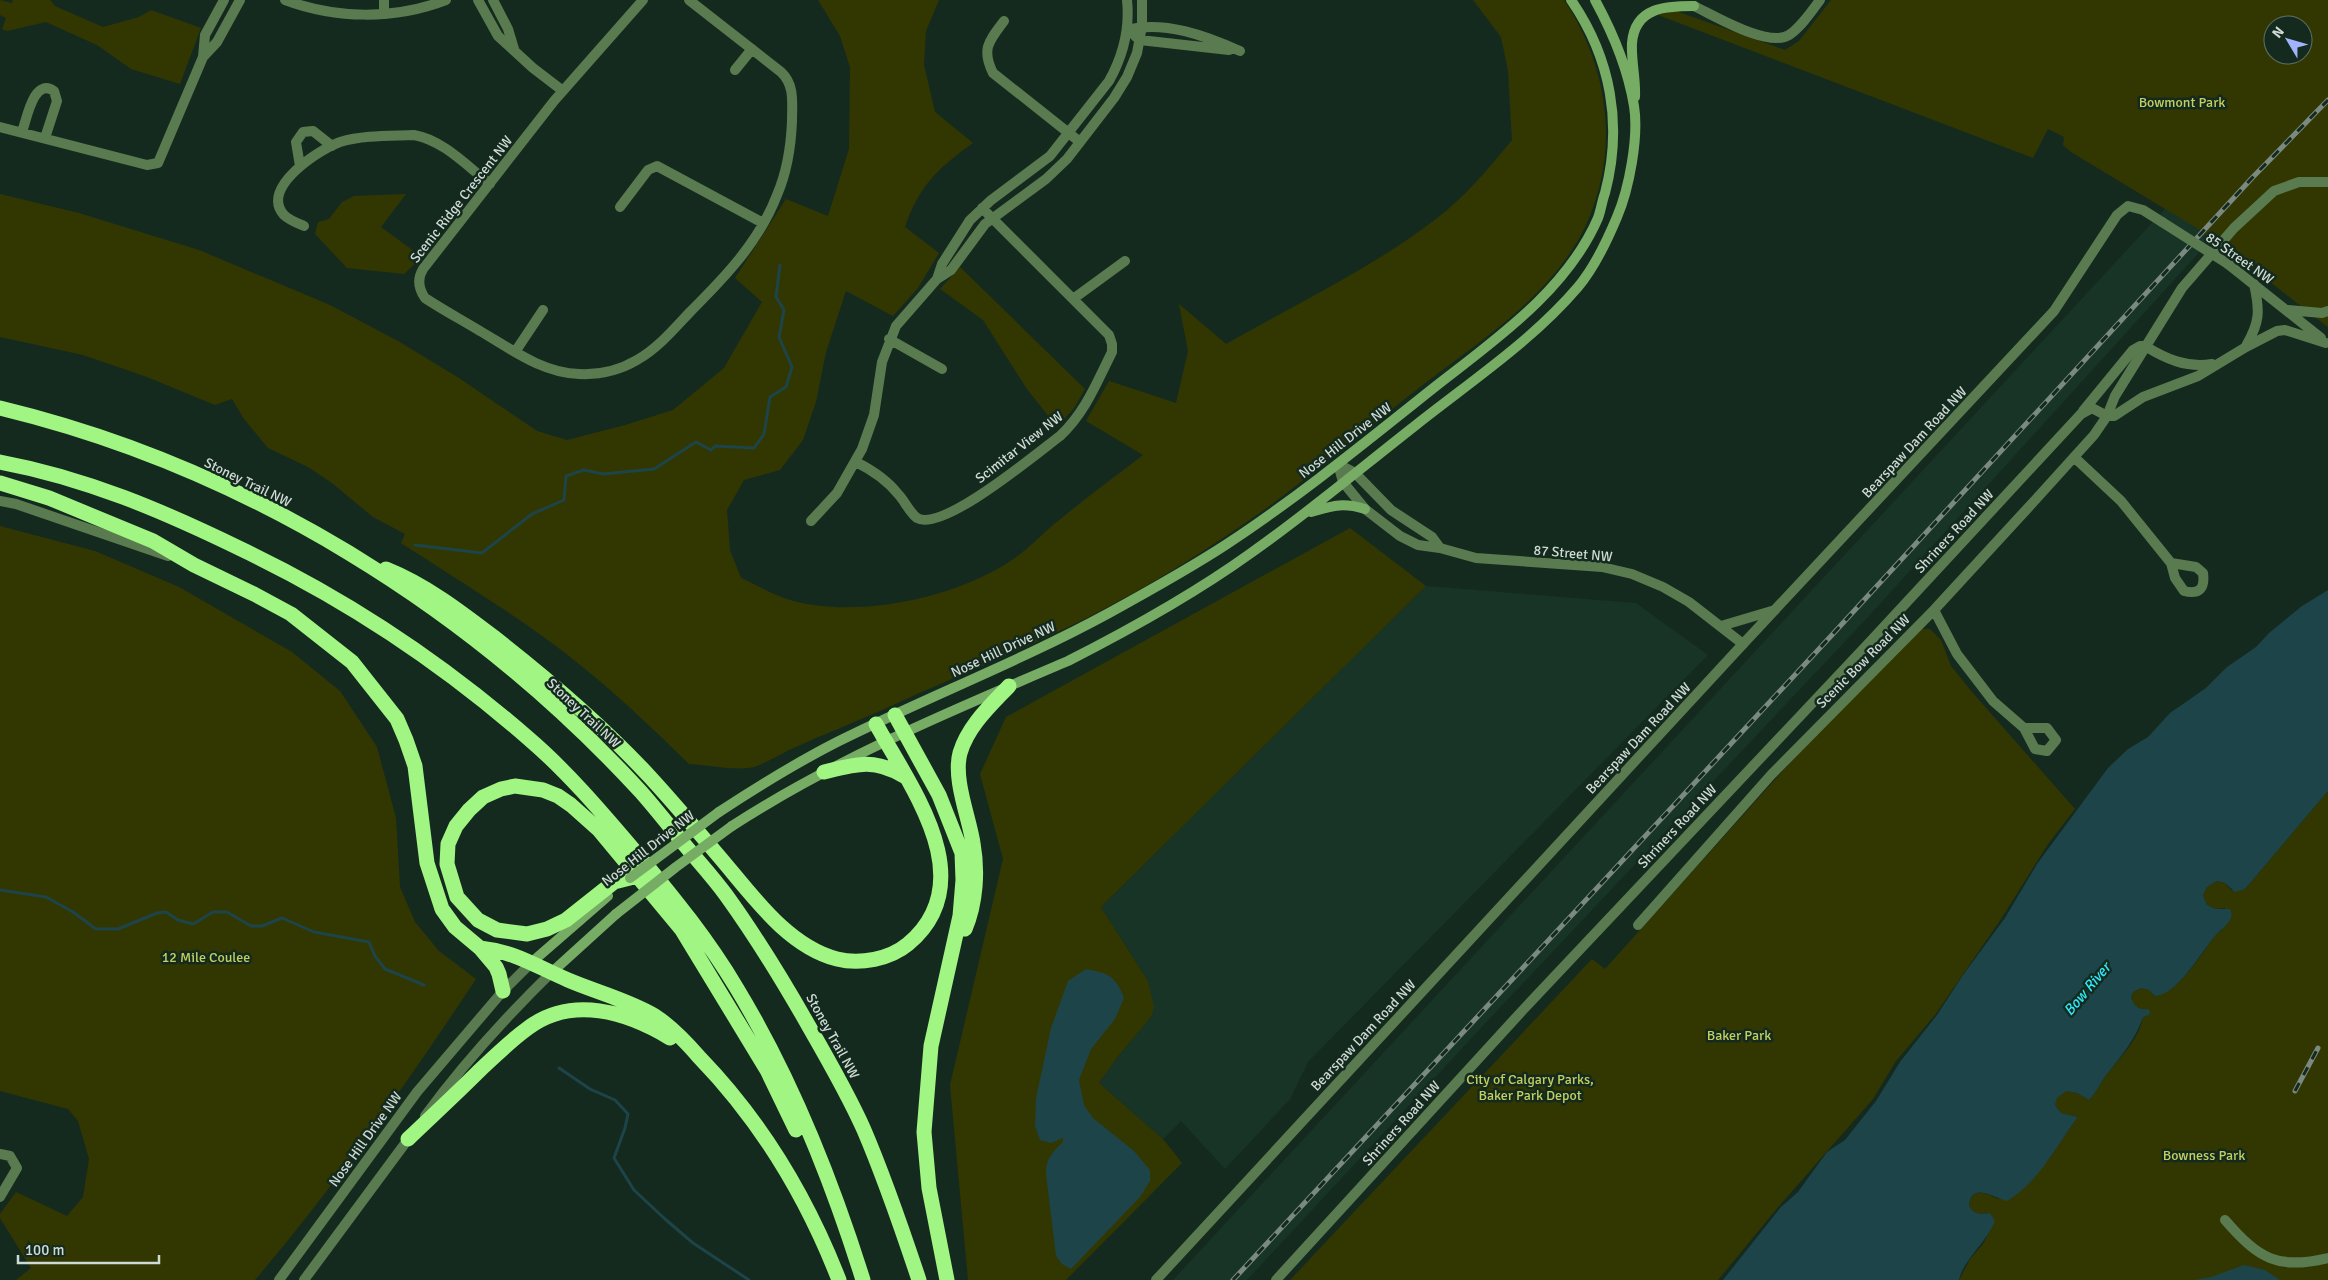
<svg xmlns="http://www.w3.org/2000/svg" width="2328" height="1280" viewBox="0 0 2328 1280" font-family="Signika,sans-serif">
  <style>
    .built { fill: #173426 }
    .green { fill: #323702; fill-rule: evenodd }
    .water { fill: #1d4448 }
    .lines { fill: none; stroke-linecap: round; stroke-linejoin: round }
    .stream { stroke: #1d4448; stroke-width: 3 }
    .minor { stroke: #5a7b4f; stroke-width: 10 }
    .tertiary { stroke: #5a7b4f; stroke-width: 10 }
    .secondary { stroke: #77ac64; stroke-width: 10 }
    .motorway { stroke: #a1f582; stroke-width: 15 }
    .rail-casing { stroke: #7a8a81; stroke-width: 5 }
    .rail { stroke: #152a1f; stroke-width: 3; stroke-dasharray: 9; stroke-linecap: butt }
    .tertiary-bridge { stroke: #5a7b4f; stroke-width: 10 }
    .secondary-bridge { stroke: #77ac64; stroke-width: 10 }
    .labels { text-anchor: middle; stroke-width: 5; stroke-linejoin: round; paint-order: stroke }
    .park-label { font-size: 14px; fill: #c3d05f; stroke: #152a1f }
    .street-label { font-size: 14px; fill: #cedbd4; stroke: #152a1f }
    .water-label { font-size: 15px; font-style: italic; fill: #2de9fb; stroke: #152a1f }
  </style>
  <rect width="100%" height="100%" fill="#152a1f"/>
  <path class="built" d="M2175 198 2233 215 1868 617 1494 1014 1247 1280H1173Z
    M1426 586 1636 603 1708 655 1308 1062 1290 1099 1225 1169 1181 1121 1163 1139 1099 1083 1120 1054 1151 1017 1148 981 1101 907Z"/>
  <path class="green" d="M0 0 12 3 13 0H50L55 6 103 27 139 17 151 10 201 28 180 84 131 69 97 45 46 22 7 31 2 29 6 18 0 15Z
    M818 0H939L926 31 924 65 935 112 973 143C939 167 918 187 905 227L939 253 918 288 893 316 846 291 826 352 816 402 803 440 780 470 744 480 727 510 730 550 741 578C757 585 773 595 790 600 857 620 963 597 1019 555 1031 546 1041 535 1053 525 1082 501 1113 478 1143 455L1086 421 1109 381 1176 403 1188 351 1179 304 1226 344C1296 304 1372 268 1436 219 1465 197 1489 168 1512 140L1508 71 1501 37 1473 0H1564C1609 68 1620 150 1586 225 1553 295 1482 339 1424 384 1358 435 1295 491 1226 536 1169 574 1110 608 1049 636 993 662 936 685 880 711 853 723 824 734 796 747 783 752 761 767 748 768 731 770 707 765 689 764 652 728 615 692 574 660 520 617 459 581 401 543L405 534 373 517 332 483 308 467 268 448 244 419 232 399 215 405 147 377 83 355 0 337V194L79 213 199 250 330 305 398 341 459 378 537 431 567 440 625 425 673 410 724 368 762 302 735 278 786 199 828 216 849 149 850 67 840 36Z
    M1831 0H2328V327L2226 248 2195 227 2071 152 2063 145 2064 137 2048 129 2033 158 1658 15 1676 11 1785 50 1799 41ZM2273 25H2303V55H2273Z
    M406 194 381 227 422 257 404 274 347 268 315 234 318 222 329 219 342 202 354 196Z
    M960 267 1085 389 1074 408 1057 427 1027 389 983 320 940 289Z
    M0 526 95 551 179 587 292 652 340 691 377 747 396 818 400 887 415 922 439 951 476 979C407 1083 336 1185 255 1280H16L31 1268 0 1218V1214L16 1192 67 1216 83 1197 89 1159 78 1121 68 1109 0 1091Z
    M1350 528 1426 586 1101 907 1148 981 1154 1007 1151 1017 1120 1054 1099 1083 1163 1139 1182 1163 1066 1280H968L950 1085 1003 859 980 774 1006 717Z
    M1918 629H1930L1941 640 1951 666 1972 692 2075 809 2048 844 2001 919 1935 1015 1896 1061 1873 1099 1779 1206 1718 1280H1290L1592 959 1605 969 1833 715Z
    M2328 791V1280H1959L1970 1259 1983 1244 1993 1225 1990 1213C1980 1214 1974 1215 1969 1206 1971 1186 1986 1193 1998 1199L2050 1158 2056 1147 2078 1117 2061 1113 2055 1105 2056 1098 2066 1091 2077 1093 2089 1100C2097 1092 2100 1083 2107 1074 2122 1055 2144 1035 2143 1010L2134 1005 2131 999 2133 992 2141 988 2149 990 2155 996C2178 993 2202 954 2215 935L2222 930 2225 908 2216 909 2207 905 2203 895 2207 887 2217 881 2225 883 2231 890 2245 889Z"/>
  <path class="water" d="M2328 590V791L2245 889 2235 892 2225 883 2217 881 2207 887 2203 895 2207 905 2216 909H2230C2232 913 2232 916 2230 920 2226 927 2219 931 2214 937 2201 953 2176 996 2155 996L2149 990 2141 988 2133 992 2131 998C2135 1007 2139 1010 2149 1009L2150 1014 2143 1017C2135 1040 2122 1055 2107 1074 2100 1083 2097 1092 2089 1100L2077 1093 2066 1091 2057 1098 2055 1105 2061 1113 2078 1117C2056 1146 2039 1182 2007 1201 1994 1198 1971 1181 1969 1206 1974 1215 1980 1214 1990 1213L1995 1221C1987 1242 1963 1260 1959 1280H1723L1781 1207 1798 1192 1827 1152 1845 1140 1876 1101 1900 1062 1937 1015 1963 975 2005 918 2037 864 2108 768 2128 749 2148 737 2170 713 2206 688 2227 667 2256 647 2269 633 2302 606Z
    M1086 969C1108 973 1116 976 1124 998L1115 1019 1091 1049 1079 1080 1084 1105 1093 1118 1134 1151 1150 1170V1181L1140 1197 1071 1269 1062 1264 1056 1256 1046 1174C1045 1160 1053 1151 1063 1142V1138L1051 1143 1040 1140 1035 1126 1036 1098 1051 1028 1068 981Z
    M2244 1265 2265 1270 2280 1280H2195L2211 1277Z"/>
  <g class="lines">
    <path class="stream" d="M415 545 482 553 532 514 564 500 566 476 584 470 603 474 654 469 696 442 711 450 715 446 754 448 764 434 770 397 786 387 792 367 779 337 784 310 776 297 780 265
      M0 890 46 897 73 912 96 929H118L157 913 166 912 178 920 193 924 213 912H227L251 926H262L282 918 314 932 369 942 375 956 385 969 424 985
      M559 1068 590 1089 615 1100 628 1114 625 1128 614 1158 634 1190 665 1219 693 1243 749 1280"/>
    <path class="minor" d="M478 0 498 36 533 68 563 91
      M493 0 508 29 514 49
      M643 0 554 101 423 269C417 279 418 288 425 298 443 310 462 320 480 331 511 349 542 373 579 374 599 375 620 370 637 360 658 348 674 329 690 312 725 277 759 242 777 195 787 172 791 146 792 121 792 103 795 85 781 72L689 0
      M1694 6C1715 16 1768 48 1789 35 1801 27 1811 12 1820 0
      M384 14V0
      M1004 21C989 41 981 49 993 73L1080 142
      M1127 30C1164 20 1206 36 1240 51
      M1135 36 1140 40 1229 50
      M203 57 217 42 240 0
      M735 70 752 49
      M0 127 147 165 158 163 203 57 205 35 224 0
      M22 132C27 118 34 77 54 91L57 101 45 138
      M300 166 296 142 303 132 313 131 332 146
      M620 207 648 170 657 166 763 223
      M304 226C297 223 289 220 284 215 259 188 320 149 340 142 364 135 389 136 414 135 443 140 467 166 490 184
      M937 279 942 264 970 220 990 201 1050 156 1109 81C1123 56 1130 29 1127 0
      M1073 299 1125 261
      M889 339 942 369
      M515 352 543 310
      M2083 411 2133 350 2140 346H2145
      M2074 457 2121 501 2171 563 2175 578 2184 591C2200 595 2205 588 2203 573L2196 567 2171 563
      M856 462C872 470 887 480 898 494 905 501 909 512 917 518 942 533 1037 453 1060 436 1085 413 1097 382 1112 352V344L1109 335 982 208
      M811 521 837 493 862 449 874 415 882 362 896 326 937 279 951 270 985 224 1046 179 1067 159 1114 98 1127 77 1137 53 1142 26V0
      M1934 610 1957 654 1993 701 2024 728 2035 749 2047 751 2056 740 2047 728H2024
      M0 1154 10 1156 17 1168 0 1197
      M2225 1220C2259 1259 2277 1270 2328 1258
      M1156 1280 1743 644
      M1276 1280 1522 1011 1868 644 2081 414 2092 408 2107 416 2094 435 2037 498 1934 610 1771 775 1638 925"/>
    <path class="tertiary" d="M285 0C336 19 394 20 446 0
      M2228 264 2321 338
      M2288 310 2322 313 2328 311
      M2326 343 2285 330 2277 331 2246 347 2198 376 2143 397 2114 416H2107L2115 396 2182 288 2234 228 2274 191 2299 182H2328
      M2145 346C2166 359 2186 368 2212 364
      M2246 346C2260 322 2260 311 2254 284
      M1338 464 1343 482 1365 509 1400 536 1418 545 1440 548 1476 558 1602 567 1632 574 1663 587 1689 602 1743 644 2054 311 2117 215 2128 206 2143 210 2162 222
      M1338 464 1355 473 1391 510 1432 537 1440 548
      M0 501 16 504 168 556
      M1721 626 1775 610
      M425 1116C463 1064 505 1018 551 973
      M279 1280 417 1092 503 991 532 962
      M304 1280 412 1134"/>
    <path class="secondary" d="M1635 97C1636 79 1631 61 1632 43 1635 7 1666 6 1694 6
      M1311 512C1332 506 1342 502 1365 509
      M719 812C757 787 796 763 837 742 927 697 1021 661 1109 613 1149 591 1189 569 1227 544 1300 496 1368 440 1436 386 1496 339 1567 290 1598 218 1601 210 1602 201 1605 193 1623 125 1611 58 1571 0
      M732 826C837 758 953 710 1068 661 1131 629 1194 594 1251 553 1308 513 1361 468 1416 425 1470 382 1532 341 1578 287 1594 268 1607 241 1617 217 1629 189 1639 137 1634 106 1628 69 1613 33 1595 0
      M532 962 608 896
      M551 973 616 914"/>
    <path class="motorway" d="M0 408C245 467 471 607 641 792 656 809 670 827 684 844 698 861 713 877 726 895 757 938 785 984 811 1030 830 1063 849 1096 864 1130 885 1179 902 1229 919 1280
      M0 462C86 478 163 511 241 549 344 598 441 662 528 738 569 773 604 815 639 856 674 898 708 940 736 987 790 1076 832 1181 863 1280
      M0 483 49 498 153 541 194 565 254 594 291 614 352 662 397 719 406 740 415 766 427 863 442 909 455 927 480 948 496 967 499 974 503 991
      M386 569C426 585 461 612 495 638 550 681 603 726 650 777 673 802 695 828 717 854 750 892 786 946 837 959 860 965 890 959 908 944 983 881 911 788 876 724
      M895 715 939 795 962 853 963 880 960 916 931 1046 924 1132 929 1188 947 1280
      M824 772C856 764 874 758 904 776
      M630 878 614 882 566 920 547 929 527 934 497 930 478 920 457 897 447 864 448 844 456 826 469 810 483 797 501 789 515 786 543 790 558 796 571 805 599 830 682 930 767 1070 796 1130
      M965 929C976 903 978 871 973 843 969 817 953 779 960 753 968 726 990 706 1009 686
      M480 948C516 952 535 966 568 980 596 992 628 1000 655 1016 672 1027 686 1042 699 1057 760 1120 807 1198 839 1280
      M408 1139C432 1116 456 1094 479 1071 495 1056 510 1041 528 1028 572 995 627 1012 670 1038"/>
    <defs>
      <path id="rail" d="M2295 1091 2318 1048
        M1233 1280 1831 636 2252 178 2328 100"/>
    </defs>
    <use href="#rail" class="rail-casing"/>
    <use href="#rail" class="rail"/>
    <path class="tertiary-bridge" d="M2162 222 2228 264"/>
    <path class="secondary-bridge" d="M630 878 719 812
      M616 914 676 867 732 826"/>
  </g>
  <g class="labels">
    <g class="park-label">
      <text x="2182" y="107">Bowmont Park</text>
      <text x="206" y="962">12 Mile Coulee</text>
      <text x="1739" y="1040">Baker Park</text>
      <text x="1530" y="1084">City of Calgary Parks,<tspan x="1530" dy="16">Baker Park Depot</tspan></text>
      <text x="2204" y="1160">Bowness Park</text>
    </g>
    <g class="street-label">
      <text transform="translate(461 199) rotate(-52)" y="5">Scenic Ridge Crescent NW</text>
      <text transform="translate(2240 258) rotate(35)" y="5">85 Street NW</text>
      <text transform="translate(1345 440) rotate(-38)" y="5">Nose Hill Drive NW</text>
      <text transform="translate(1914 442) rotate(-47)" y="5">Bearspaw Dam Road NW</text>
      <text transform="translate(1019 447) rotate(-38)" y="5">Scimitar View NW</text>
      <text transform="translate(248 482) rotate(26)" y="5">Stoney Trail NW</text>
      <text transform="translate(1954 531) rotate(-47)" y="5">Shriners Road NW</text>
      <text transform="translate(1573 553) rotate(5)" y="5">87 Street NW</text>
      <text transform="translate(1003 649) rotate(-25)" y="5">Nose Hill Drive NW</text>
      <text transform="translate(1863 661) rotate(-45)" y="5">Scenic Bow Road NW</text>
      <text transform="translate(584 713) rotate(43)" y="5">Stoney Trail NW</text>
      <text transform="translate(1638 738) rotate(-47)" y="5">Bearspaw Dam Road NW</text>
      <text transform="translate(1677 826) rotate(-47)" y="5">Shriners Road NW</text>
      <text transform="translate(648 848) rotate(-38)" y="5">Nose Hill Drive NW</text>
      <text transform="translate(1363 1035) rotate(-47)" y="5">Bearspaw Dam Road NW</text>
      <text transform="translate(833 1036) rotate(61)" y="5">Stoney Trail NW</text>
      <text transform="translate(1401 1123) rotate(-48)" y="5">Shriners Road NW</text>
      <text transform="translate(365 1139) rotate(-54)" y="5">Nose Hill Drive NW</text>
    </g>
    <g class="water-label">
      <text transform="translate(2087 989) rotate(-50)" y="5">Bow River</text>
    </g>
  </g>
  <g transform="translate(2288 40) rotate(308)"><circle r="24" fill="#152a1f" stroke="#5f7167"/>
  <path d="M0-4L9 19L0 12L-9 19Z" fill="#a1b3fd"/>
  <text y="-8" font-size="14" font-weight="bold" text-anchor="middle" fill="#cedbd4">N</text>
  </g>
  <path d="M18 1255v8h141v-8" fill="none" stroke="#cedbd4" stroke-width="2.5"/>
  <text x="25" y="1255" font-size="15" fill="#cedbd4" stroke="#152a1f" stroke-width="4" paint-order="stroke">100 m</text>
</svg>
